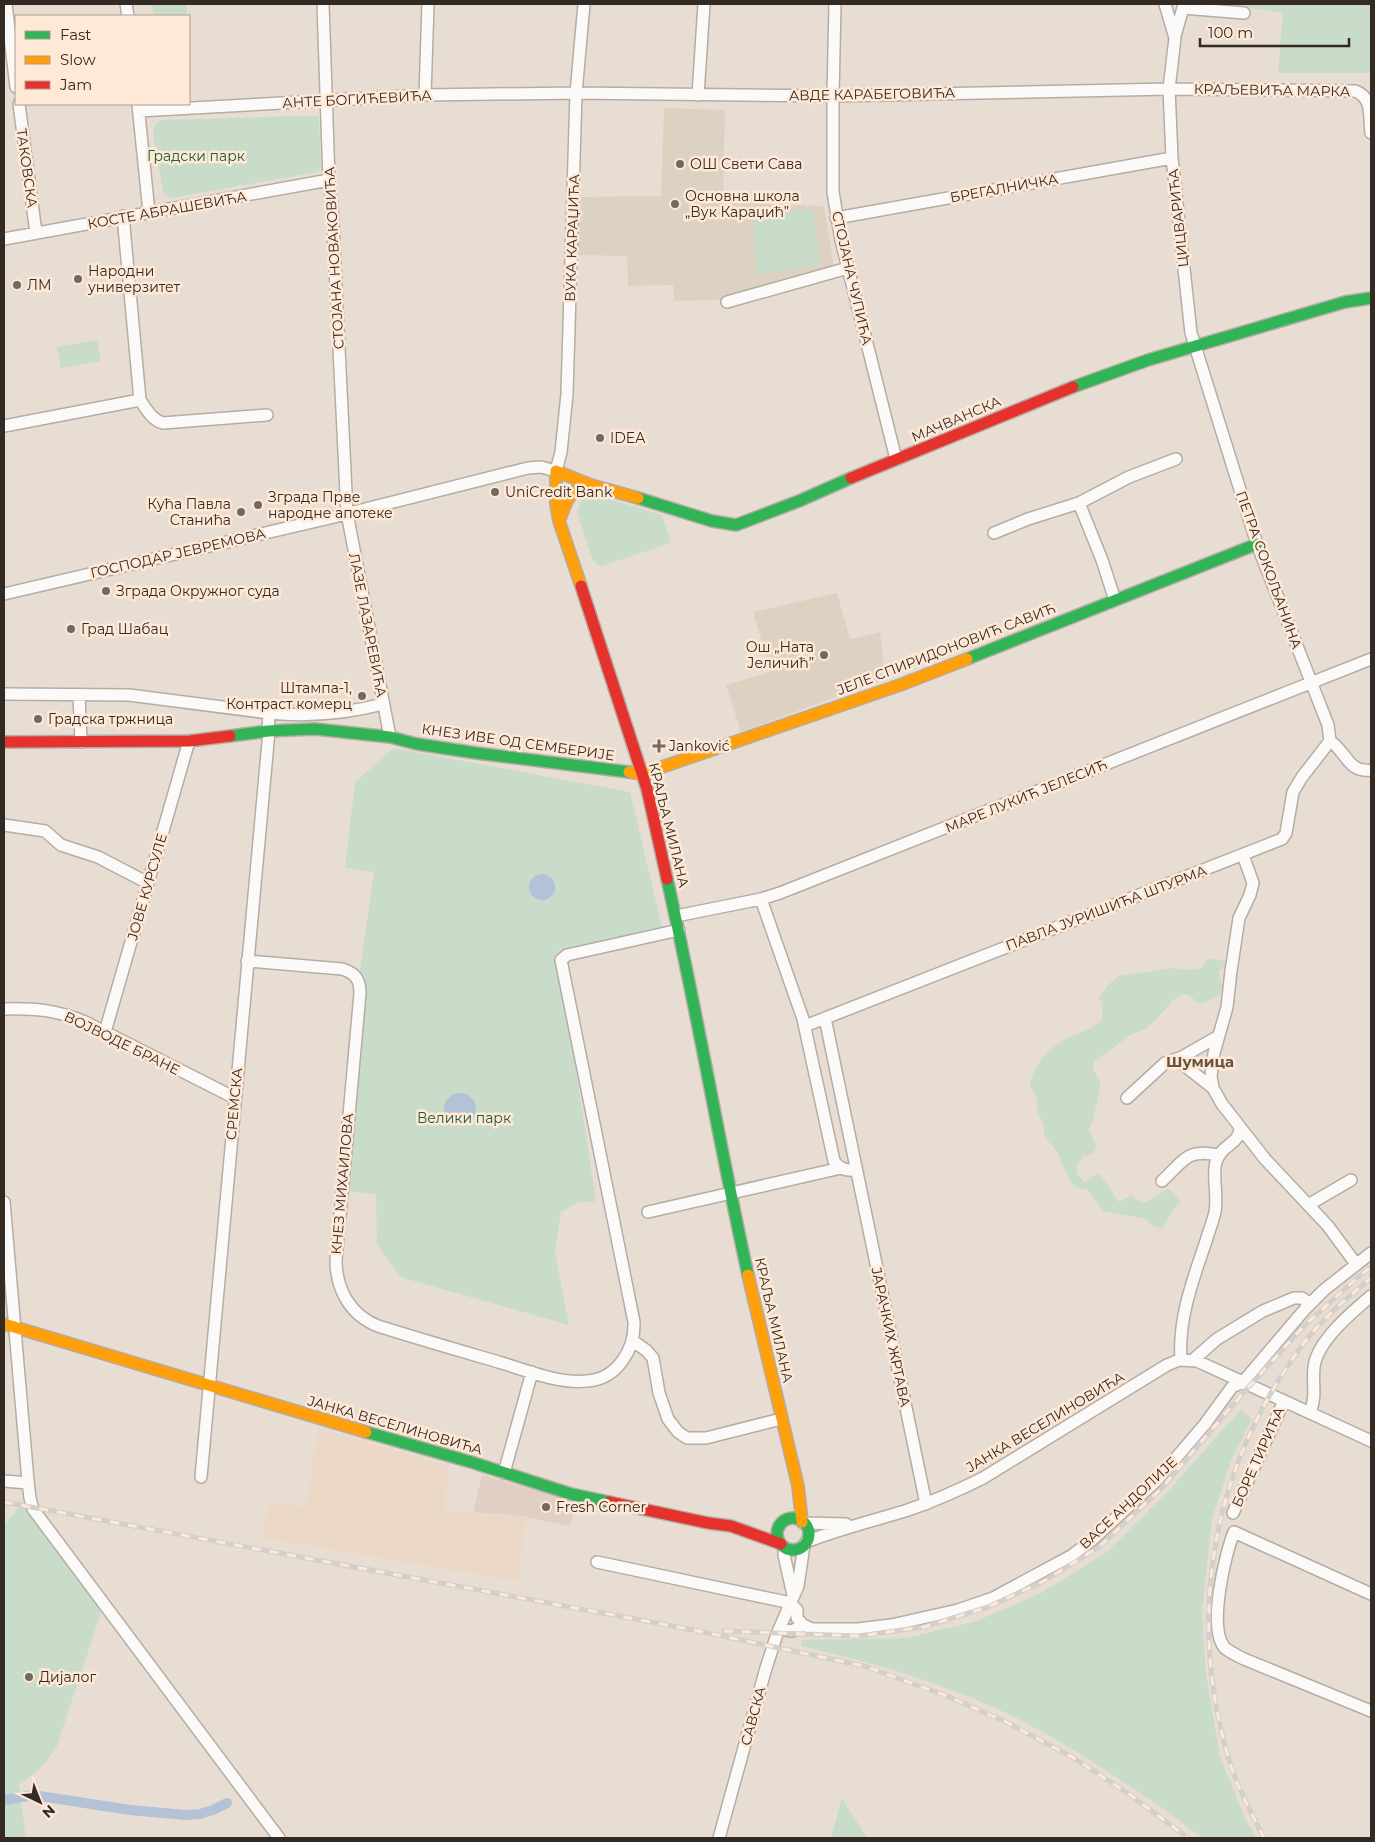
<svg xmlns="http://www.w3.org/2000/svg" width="1375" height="1842" viewBox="0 0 1375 1842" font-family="Montserrat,sans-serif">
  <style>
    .commercial { fill: #e1cfc4 }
    .built { fill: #ecd8c6 }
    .education { fill: #ddd2c1 }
    .green { fill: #c9dcc9 }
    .water { fill: #b3c2d7 }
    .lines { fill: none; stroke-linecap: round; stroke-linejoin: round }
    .canal { stroke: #b3c2d7; stroke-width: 10 }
    .street-casing { stroke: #b5aca4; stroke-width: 14 }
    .fast-casing { stroke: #b5aca4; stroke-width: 14 }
    .slow-casing { stroke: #b5aca4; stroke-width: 14 }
    .jam-casing { stroke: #b5aca4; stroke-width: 14 }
    .street { stroke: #fcfaf8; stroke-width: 11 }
    .fast { stroke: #30b455; stroke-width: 11 }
    .slow { stroke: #ff9f0a; stroke-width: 11 }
    .jam { stroke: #e5322d; stroke-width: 11 }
    .rail-casing { stroke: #d3cfcd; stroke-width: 5 }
    .rail { stroke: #ffe9d6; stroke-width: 3; stroke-dasharray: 9; stroke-linecap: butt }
    .poi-dot { fill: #726960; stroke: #ffe9d6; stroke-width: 2 }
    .labels { text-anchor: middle; stroke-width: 5; stroke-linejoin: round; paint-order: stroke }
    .street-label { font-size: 14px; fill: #322a23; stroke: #ffe9d6 }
    .park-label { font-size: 14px; fill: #16603f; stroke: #ffe9d6 }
    .poi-label { font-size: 14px; fill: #322a23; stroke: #ffe9d6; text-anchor: start }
    .neighbourhood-label { font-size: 15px; font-weight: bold; fill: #655343; stroke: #ffe9d6 }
  </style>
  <rect width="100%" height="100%" fill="#e8ddd2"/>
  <path class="commercial" d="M482 1475 577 1502 570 1526 527 1517 494 1513H473Z"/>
  <path class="built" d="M318 1428 448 1466 445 1512 494 1513 527 1517 517 1581 263 1538 269 1503 306 1507Z"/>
  <path class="education" d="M664 108 725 110 723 202 824 206 834 268 719 300 674 301 673 285 628 286 627 256 576 255 577 197 661 196Z
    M837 593 850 639 880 632 885 679 741 732 726 685 771 672 753 612Z"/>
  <path class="green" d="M159 4H186L187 16H153L152 5Z
    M1224 4H1371V73H1278L1283 13Z
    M298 116H318L319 119 321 166 318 172 170 198 163 192 153 135C154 128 154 124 161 120Z
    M752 209 812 210 820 264 757 275Z
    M97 340 101 361 61 368 57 347Z
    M593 494 662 515 671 543 602 566 598 565 592 559 577 512 581 501Z
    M394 748 630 792 662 927 558 951 596 1201 577 1203 561 1212 555 1252 569 1325 400 1277 377 1244 376 1194 343 1191 356 998 374 872 345 868 355 782Z
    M1214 959 1224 960 1225 965 1219 971C1219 980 1224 985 1222 994L1202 1004 1196 1002 1191 996 1183 994 1173 1000 1162 1013 1147 1028 1129 1036 1094 1062 1093 1068 1101 1084 1093 1120 1088 1130 1096 1145V1149L1091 1155 1083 1156 1076 1167 1078 1175 1085 1182 1091 1176 1100 1174 1119 1202 1132 1195 1135 1199 1144 1203 1168 1189 1174 1193 1181 1203 1176 1206 1162 1229 1153 1226 1143 1218 1103 1211 1087 1189 1077 1188 1072 1184 1057 1152 1044 1136V1126L1037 1110V1097L1030 1087C1033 1065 1047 1050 1067 1038 1071 1035 1077 1035 1082 1032 1089 1029 1096 1025 1102 1020L1103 1003 1098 998 1111 982 1119 976 1170 968 1191 970 1201 968 1206 960Z
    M1241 1409 1252 1419 1231 1461 1212 1519 1202 1611 1206 1674 1220 1756 1246 1821 1257 1838C1246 1838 1211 1841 1204 1838 1193 1833 1175 1816 1164 1809 1119 1779 1074 1748 1026 1723 955 1686 879 1664 801 1646L802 1640 905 1638 974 1622 1041 1593 1104 1554 1116 1543 1172 1487Z
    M20 1506 27 1507 102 1609 57 1746C47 1763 36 1774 19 1785L26 1838H4V1525Z
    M842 1798 867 1838H831Z"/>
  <path class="water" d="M529 887a13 13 0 1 1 26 0a13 13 0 1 1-26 0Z
    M444 1109a16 16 0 1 1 32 0a16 16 0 1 1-32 0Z"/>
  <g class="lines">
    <path class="canal" d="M4 1800 33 1795 130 1810 186 1815 200 1814 213 1810 227 1803"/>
    <defs>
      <path id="street" d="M6 4 16 87
        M126 4 128 16
        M323 4 329 180 332 205 347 513 390 737
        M835 4 833 96V192L841 240 896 459
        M1165 4 1175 38 1169 89 1172 158 1191 333 1257 544 1328 725 1330 741
        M1183 8 1244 13
        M1175 36 1184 4
        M425 95 428 4
        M698 95 704 4
        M19 104 36 233
        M138 105 149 212
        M139 111 425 95 576 93 833 96 1169 89 1355 91C1373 97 1369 117 1371 133
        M836 218 1172 158
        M4 239 329 180
        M727 302 848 268
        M140 400C146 409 152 420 163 423L267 415
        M4 426 140 400 123 216
        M1079 503 1102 560 1115 600
        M994 533 1028 519 1079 503 1129 477 1176 459
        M4 594 334 517 528 468 541 467 556 471 561 452 567 394 576 93 584 4
        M4 694 129 695 269 713 268 731
        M79 695 81 742
        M269 713C309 717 345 714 383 704
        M1330 741C1347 752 1348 773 1371 770
        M4 825 45 831 61 845 98 857 148 883
        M1243 855 1253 883 1250 895 1239 918 1231 971 1227 1007 1214 1053 1211 1076 1213 1088 1222 1104 1265 1159 1328 1226 1356 1264
        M761 899 803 1019 834 1161C839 1169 847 1171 856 1170
        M676 916 761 899 780 893 1371 659
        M247 961 342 969C355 973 360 979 360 993L336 1260C336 1289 350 1315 378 1326 419 1339 461 1351 502 1363 528 1371 559 1384 587 1381 617 1379 635 1350 634 1322L561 960 567 955 679 930
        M4 1009C33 1008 58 1010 85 1022L235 1098
        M825 1018 926 1504
        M805 1026 1282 839 1286 833 1293 792 1302 777 1330 741
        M105 1032 189 741
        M1176 1059 1213 1088
        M1127 1098 1165 1063 1182 1057 1217 1037
        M1162 1181C1183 1162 1186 1148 1218 1155
        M4 1202 28 1481 30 1498 33 1509 279 1838
        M1308 1205 1351 1180
        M648 1212 841 1168
        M633 1341 647 1351 653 1358 659 1393 668 1419 678 1432 687 1438H706L781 1419
        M1181 1360C1178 1318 1193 1280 1206 1241 1209 1231 1213 1221 1215 1212 1218 1196 1212 1174 1216 1162 1222 1143 1240 1145 1240 1127
        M1193 1360 1217 1339 1263 1311 1294 1298H1302L1310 1304
        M1310 1413C1317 1394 1312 1385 1314 1367 1317 1341 1352 1312 1371 1296
        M504 1473 532 1372
        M201 1477 269 731
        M4 1481 28 1483
        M1233 1513 1284 1401
        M804 1523 846 1524
        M806 1542C839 1529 872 1521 905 1511 932 1502 957 1491 983 1478L1167 1365 1179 1360 1197 1361 1371 1441
        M785 1548 784 1555 793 1595
        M597 1562 791 1603
        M1371 1594 1234 1532C1225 1554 1208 1626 1224 1647 1229 1652 1238 1656 1244 1659L1371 1711
        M791 1604 797 1610V1618L803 1625 812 1629H858L891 1625 958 1610 993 1598 1071 1556 1092 1540 1157 1480 1205 1424 1232 1387 1243 1382 1306 1308 1324 1290 1371 1253
        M780 1629 792 1631 803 1625
        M719 1838 766 1668 777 1634 798 1586 804 1545"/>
      <path id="fast" d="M1073 387 1148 360 1345 302 1371 298
        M638 498 712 521 736 525 799 501 851 478
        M967 659 1257 544
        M230 736 268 731 315 729 390 737 417 744 476 753 629 772
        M667 879C697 1010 719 1143 748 1275
        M366 1432 471 1462 571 1494 609 1502
        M777 1534a16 16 0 1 1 32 0a16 16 0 1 1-32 0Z"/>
      <path id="slow" d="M560 519C567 500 569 489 591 485
        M581 586 559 521 556 504V471L591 485 638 498
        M629 772 642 774 900 685 967 659
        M748 1275 798 1486 802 1522
        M4 1324 366 1432"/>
      <path id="jam" d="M851 478 1073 387
        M581 586 647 789 667 879
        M4 742 189 741 230 736
        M609 1502 708 1523 731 1526 781 1544"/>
    </defs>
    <use href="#street" class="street-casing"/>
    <use href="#fast" class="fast-casing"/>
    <use href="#slow" class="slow-casing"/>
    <use href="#jam" class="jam-casing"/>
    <use href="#street" class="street"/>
    <use href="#fast" class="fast"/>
    <use href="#slow" class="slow"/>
    <use href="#jam" class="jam"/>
    <defs>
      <path id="rail" d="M4 1502 694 1630 864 1666 947 1696 1004 1721 1072 1757 1129 1794 1188 1838
        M724 1631 858 1636 924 1627 988 1607 1046 1580 1099 1547 1161 1489 1244 1392 1305 1325 1357 1278 1371 1267
        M1264 1838C1252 1814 1238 1789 1230 1763 1185 1616 1212 1466 1304 1343 1322 1319 1348 1297 1371 1278"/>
    </defs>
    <use href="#rail" class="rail-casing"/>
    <use href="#rail" class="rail"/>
  </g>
  <g class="poi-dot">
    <circle cx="680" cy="164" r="5"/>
    <circle cx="675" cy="204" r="5"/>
    <circle cx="78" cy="279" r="5"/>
    <circle cx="17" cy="285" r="5"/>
    <circle cx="600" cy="438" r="5"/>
    <circle cx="495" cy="492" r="5"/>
    <circle cx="258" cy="505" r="5"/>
    <circle cx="241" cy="512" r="5"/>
    <circle cx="106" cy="591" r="5"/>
    <circle cx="71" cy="629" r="5"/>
    <circle cx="824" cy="655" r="5"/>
    <circle cx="362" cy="696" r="5"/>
    <circle cx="38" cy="719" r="5"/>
    <path d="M656.5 738.5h5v5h5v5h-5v5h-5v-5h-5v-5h5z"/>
    <circle cx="546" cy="1507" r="5"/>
    <circle cx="29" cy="1677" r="5"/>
  </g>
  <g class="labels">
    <g class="street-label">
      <text transform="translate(1272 90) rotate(1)" y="5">КРАЉЕВИЋА МАРКА</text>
      <text transform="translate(872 94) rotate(-1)" y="5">АВДЕ КАРАБЕГОВИЋА</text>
      <text transform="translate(357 99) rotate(-3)" y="5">АНТЕ БОГИЋЕВИЋА</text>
      <text transform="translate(27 168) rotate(82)" y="5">ТАКОВСКА</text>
      <text transform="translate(1004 188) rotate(-10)" y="5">БРЕГАЛНИЧКА</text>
      <text transform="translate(167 210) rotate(-10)" y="5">КОСТЕ АБРАШЕВИЋА</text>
      <text transform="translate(1178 218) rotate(-96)" y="5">ЦИЦВАРИЋА</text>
      <text transform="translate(572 238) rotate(-88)" y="5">ВУКА КАРАЏИЋА</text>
      <text transform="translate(334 258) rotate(-93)" y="5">СТОЈАНА НОВАКОВИЋА</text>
      <text transform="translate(852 278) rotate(77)" y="5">СТОЈАНА ЧУПИЋА</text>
      <text transform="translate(956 419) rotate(-23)" y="5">МАЧВАНСКА</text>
      <text transform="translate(178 553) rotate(-13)" y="5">ГОСПОДАР ЈЕВРЕМОВА</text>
      <text transform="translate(1269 570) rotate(70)" y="5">ПЕТРА СОКОЉАНИНА</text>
      <text transform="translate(368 625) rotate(79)" y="5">ЛАЗЕ ЛАЗАРЕВИЋА</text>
      <text transform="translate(946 649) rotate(-21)" y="5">ЈЕЛЕ СПИРИДОНОВИЋ САВИЋ</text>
      <text transform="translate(518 742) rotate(8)" y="5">КНЕЗ ИВЕ ОД СЕМБЕРИЈЕ</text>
      <text transform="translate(1026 796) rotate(-22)" y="5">МАРЕ ЛУКИЋ ЈЕЛЕСИЋ</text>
      <text transform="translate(669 825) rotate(76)" y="5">КРАЉА МИЛАНА</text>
      <text transform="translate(147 887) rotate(-74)" y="5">ЈОВЕ КУРСУЛЕ</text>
      <text transform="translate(1106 908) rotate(-21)" y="5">ПАВЛА ЈУРИШИЋА ШТУРМА</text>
      <text transform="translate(122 1043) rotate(26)" y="5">ВОЈВОДЕ БРАНЕ</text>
      <text transform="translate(234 1104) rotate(-85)" y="5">СРЕМСКА</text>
      <text transform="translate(342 1184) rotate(-85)" y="5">КНЕЗ МИХАИЛОВА</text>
      <text transform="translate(774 1320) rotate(77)" y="5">КРАЉА МИЛАНА</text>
      <text transform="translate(891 1337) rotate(78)" y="5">ЈАРАЧКИХ ЖРТАВА</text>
      <text transform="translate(1045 1422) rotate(-31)" y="5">ЈАНКА ВЕСЕЛИНОВИЋА</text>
      <text transform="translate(395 1425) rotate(16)" y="5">ЈАНКА ВЕСЕЛИНОВИЋА</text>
      <text transform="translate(1258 1457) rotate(-66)" y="5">БОРЕ ТИРИЋА</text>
      <text transform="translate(1128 1503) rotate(-43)" y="5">ВАСЕ АНДОЛИЈЕ</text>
      <text transform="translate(753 1716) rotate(-75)" y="5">САВСКА</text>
    </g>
    <g class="park-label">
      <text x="196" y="161">Градски парк</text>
      <text x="464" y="1123">Велики парк</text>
    </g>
    <g class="poi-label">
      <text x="690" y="169">ОШ Свети Сава</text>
      <text x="685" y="201">Основна школа<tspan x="685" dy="16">„Вук Караџић”</tspan></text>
      <text x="88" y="276">Народни<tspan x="88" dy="16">универзитет</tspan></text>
      <text x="27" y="290">ЛМ</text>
      <text x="610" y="443">IDEA</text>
      <text x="505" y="497">UniCredit Bank</text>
      <text x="268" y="502">Зграда Прве<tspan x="268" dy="16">народне апотеке</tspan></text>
      <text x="231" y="509" text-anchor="end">Кућа Павла<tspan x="231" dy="16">Станића</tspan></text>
      <text x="116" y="596">Зграда Окружног суда</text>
      <text x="81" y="634">Град Шабац</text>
      <text x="814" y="652" text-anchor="end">Ош „Ната<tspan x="814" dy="16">Јеличић”</tspan></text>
      <text x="352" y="693" text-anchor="end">Штампа-1,<tspan x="352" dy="16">Контраст комерц</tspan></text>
      <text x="48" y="724">Градска тржница</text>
      <text x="669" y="751">Janković</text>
      <text x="556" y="1512">Fresh Corner</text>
      <text x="39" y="1682">Дијалог</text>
    </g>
    <g class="neighbourhood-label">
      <text x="1200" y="1067">Шумица</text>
    </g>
  </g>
  <rect width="1375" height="1842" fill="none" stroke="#322a23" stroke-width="10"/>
  <rect x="15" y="15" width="175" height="90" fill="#ffe9d6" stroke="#ad9d8e"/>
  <rect x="25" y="31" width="25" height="8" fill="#30b455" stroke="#ad9d8e"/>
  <text x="60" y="40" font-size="15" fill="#322a23">Fast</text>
  <rect x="25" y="56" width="25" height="8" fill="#ff9f0a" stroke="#ad9d8e"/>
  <text x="60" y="65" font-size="15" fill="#322a23">Slow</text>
  <rect x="25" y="81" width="25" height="8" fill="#e5322d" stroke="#ad9d8e"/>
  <text x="60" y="90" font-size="15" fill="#322a23">Jam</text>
  <g transform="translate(40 1802) rotate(137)" stroke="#ffe9d6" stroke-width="4" paint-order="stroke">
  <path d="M0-4L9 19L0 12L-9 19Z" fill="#322a23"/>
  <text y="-8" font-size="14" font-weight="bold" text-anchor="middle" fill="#322a23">N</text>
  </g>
  <path d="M1200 38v8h149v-8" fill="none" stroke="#322a23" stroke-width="2.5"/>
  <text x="1208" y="38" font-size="15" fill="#322a23" stroke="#ffe9d6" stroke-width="4" paint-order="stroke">100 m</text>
</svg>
